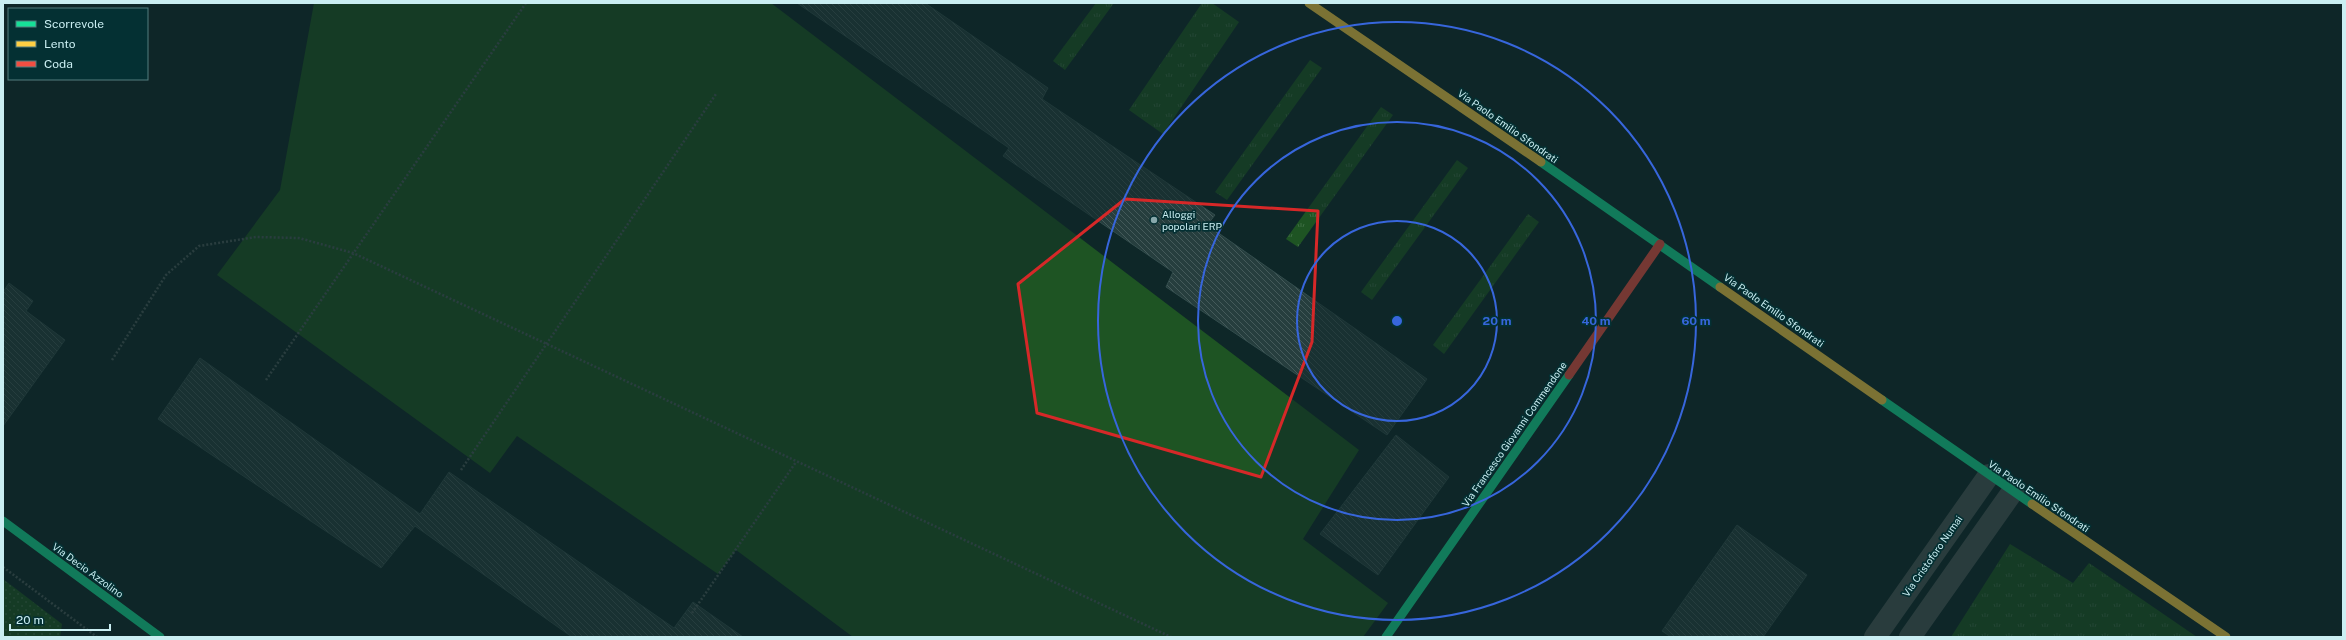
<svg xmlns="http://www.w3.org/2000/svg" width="2346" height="640" viewBox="0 0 2346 640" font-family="'Public Sans',sans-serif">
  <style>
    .grass { fill: url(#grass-tufts) }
    .park { fill: url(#park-dots) }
    .garden { fill: #1e5423 }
    .building { fill: url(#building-back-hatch); stroke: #334d4d }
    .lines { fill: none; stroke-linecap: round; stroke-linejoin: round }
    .path { stroke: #4b5a5b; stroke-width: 2.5; stroke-dasharray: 2 2; stroke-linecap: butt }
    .street { stroke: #4a5758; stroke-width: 22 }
    .fast { stroke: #16e098; stroke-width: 9 }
    .slow { stroke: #ffcf43; stroke-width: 9 }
    .jam { stroke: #f24e42; stroke-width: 9 }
    .marked { fill: none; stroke: #d62828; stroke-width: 3; stroke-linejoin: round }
    .ring { fill: none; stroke: #3766dc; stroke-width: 2 }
    .poi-dot { fill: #88a8ab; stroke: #043033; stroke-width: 1.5 }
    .labels { text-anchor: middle; stroke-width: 3.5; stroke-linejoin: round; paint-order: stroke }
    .street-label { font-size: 10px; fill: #caeef2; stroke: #043033 }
    .poi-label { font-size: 10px; fill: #caeef2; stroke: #043033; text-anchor: start }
    .centre { fill: #3766dc; stroke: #043033; stroke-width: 2 }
    .ring-label { font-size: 12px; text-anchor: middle; font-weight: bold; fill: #3766dc; stroke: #043033; stroke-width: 3.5; stroke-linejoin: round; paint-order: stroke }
  </style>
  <defs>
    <pattern id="grass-tufts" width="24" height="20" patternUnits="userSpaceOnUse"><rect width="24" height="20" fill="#1e5423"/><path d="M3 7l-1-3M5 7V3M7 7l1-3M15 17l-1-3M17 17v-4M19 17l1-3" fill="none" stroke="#3d6d43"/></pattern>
    <pattern id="park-dots" width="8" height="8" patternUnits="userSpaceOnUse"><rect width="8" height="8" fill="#1e5423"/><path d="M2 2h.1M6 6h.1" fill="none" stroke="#3d6d43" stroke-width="1.8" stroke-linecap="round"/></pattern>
    <pattern id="building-back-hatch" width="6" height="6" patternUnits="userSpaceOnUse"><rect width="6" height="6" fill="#263e3e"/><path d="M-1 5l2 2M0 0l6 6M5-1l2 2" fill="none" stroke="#445a5a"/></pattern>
  </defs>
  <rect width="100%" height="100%" fill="#0e2728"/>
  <path class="grass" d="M1096 3H1114L1065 70 1053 61Z
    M1202 3H1212L1239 22 1163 134 1129 110Z
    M1310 60 1322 68 1227 200 1215 192Z
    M1381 107 1393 115 1298 247 1286 239Z
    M1457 160 1468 168 1372 300 1361 292Z
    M1528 214 1539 222 1444 354 1433 345Z
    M2010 544 2073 583 2089 563 2197 637H1951Z"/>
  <path class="park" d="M3 579 62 624 60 637H3Z"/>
  <path class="garden" d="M314 3H771L1359 450 1303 539 1388 603 1363 637H853L736 550 718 574 517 436 490 473 217 275 280 190Z"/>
  <path class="building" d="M797 3H925L1048 88 1042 99 1215 215 1207 225 1427 379 1387 435 1166 287 1173 272 1003 156 1009 148Z
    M9 283 33 301 26 311 65 340 3 426V292Z
    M200 358 420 514 449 472 674 628 693 602 743 637H572L415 526 381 568 158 419Z
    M1396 435 1449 477 1378 575 1320 534Z
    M1737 525 1807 575 1763 637H1671L1662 631Z"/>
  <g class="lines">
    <path class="path" d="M112 360 166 275 199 246 256 237 299 238 353 253 1171 637
      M266 380 526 3
      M461 470 716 94
      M3 567 97 637
      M692 613 796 462"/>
    <path class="street" d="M1875 637 1989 475
      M1910 637 2013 491"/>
    <path class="fast" d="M1541 162 1720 287
      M1882 400 2032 504
      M3 521 160 637
      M1386 637 1569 375"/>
    <path class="slow" d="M1309 3 1541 162
      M1720 287 1882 400
      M2032 504 2226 637"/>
    <path class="jam" d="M1569 375 1660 244"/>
  </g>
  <path d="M0 0H2346V640H0ZM1125 199 1318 211 1312 342 1261 477 1037 413 1018 284Z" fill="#0e2728" fill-opacity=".55" fill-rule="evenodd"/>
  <path class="marked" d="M1125 199 1318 211 1312 342 1261 477 1037 413 1018 284Z"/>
  <g class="ring">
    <circle cx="1397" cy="321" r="100"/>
    <circle cx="1397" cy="321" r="199"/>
    <circle cx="1397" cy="321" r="299"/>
  </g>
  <circle class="poi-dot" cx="1154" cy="220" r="4"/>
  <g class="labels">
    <g class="street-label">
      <text transform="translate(1508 126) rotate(35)" y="4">Via Paolo Emilio Sfondrati</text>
      <text transform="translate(1774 310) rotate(35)" y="4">Via Paolo Emilio Sfondrati</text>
      <text transform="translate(1514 434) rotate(-55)" y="4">Via Francesco Giovanni Commendone</text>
      <text transform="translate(2039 496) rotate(34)" y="4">Via Paolo Emilio Sfondrati</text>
      <text transform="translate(1932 556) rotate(-55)" y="4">Via Cristoforo Numai</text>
      <text transform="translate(88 570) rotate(36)" y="4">Via Decio Azzolino</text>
    </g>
    <g class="poi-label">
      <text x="1162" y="218">Alloggi<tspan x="1162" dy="12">popolari ERP</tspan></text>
    </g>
  </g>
  <circle cx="1397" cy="321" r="6" class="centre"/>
  <g class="ring-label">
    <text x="1497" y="325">20 m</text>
    <text x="1596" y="325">40 m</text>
    <text x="1696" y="325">60 m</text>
  </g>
  <rect width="2346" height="640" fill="none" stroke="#caeef2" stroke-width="8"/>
  <rect x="8" y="8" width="140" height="72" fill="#043033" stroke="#537c7f"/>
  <rect x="16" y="21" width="20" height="6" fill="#16e098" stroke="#537c7f"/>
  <text x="44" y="28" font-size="12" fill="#caeef2">Scorrevole</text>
  <rect x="16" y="41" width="20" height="6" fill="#ffcf43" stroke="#537c7f"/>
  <text x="44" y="48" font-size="12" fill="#caeef2">Lento</text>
  <rect x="16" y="61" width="20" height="6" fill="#f24e42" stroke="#537c7f"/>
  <text x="44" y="68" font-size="12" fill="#caeef2">Coda</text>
  <path d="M10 624v6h100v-6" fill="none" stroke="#caeef2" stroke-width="2"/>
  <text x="16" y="624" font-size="12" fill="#caeef2" stroke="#043033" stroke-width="3" paint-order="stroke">20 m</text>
</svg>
